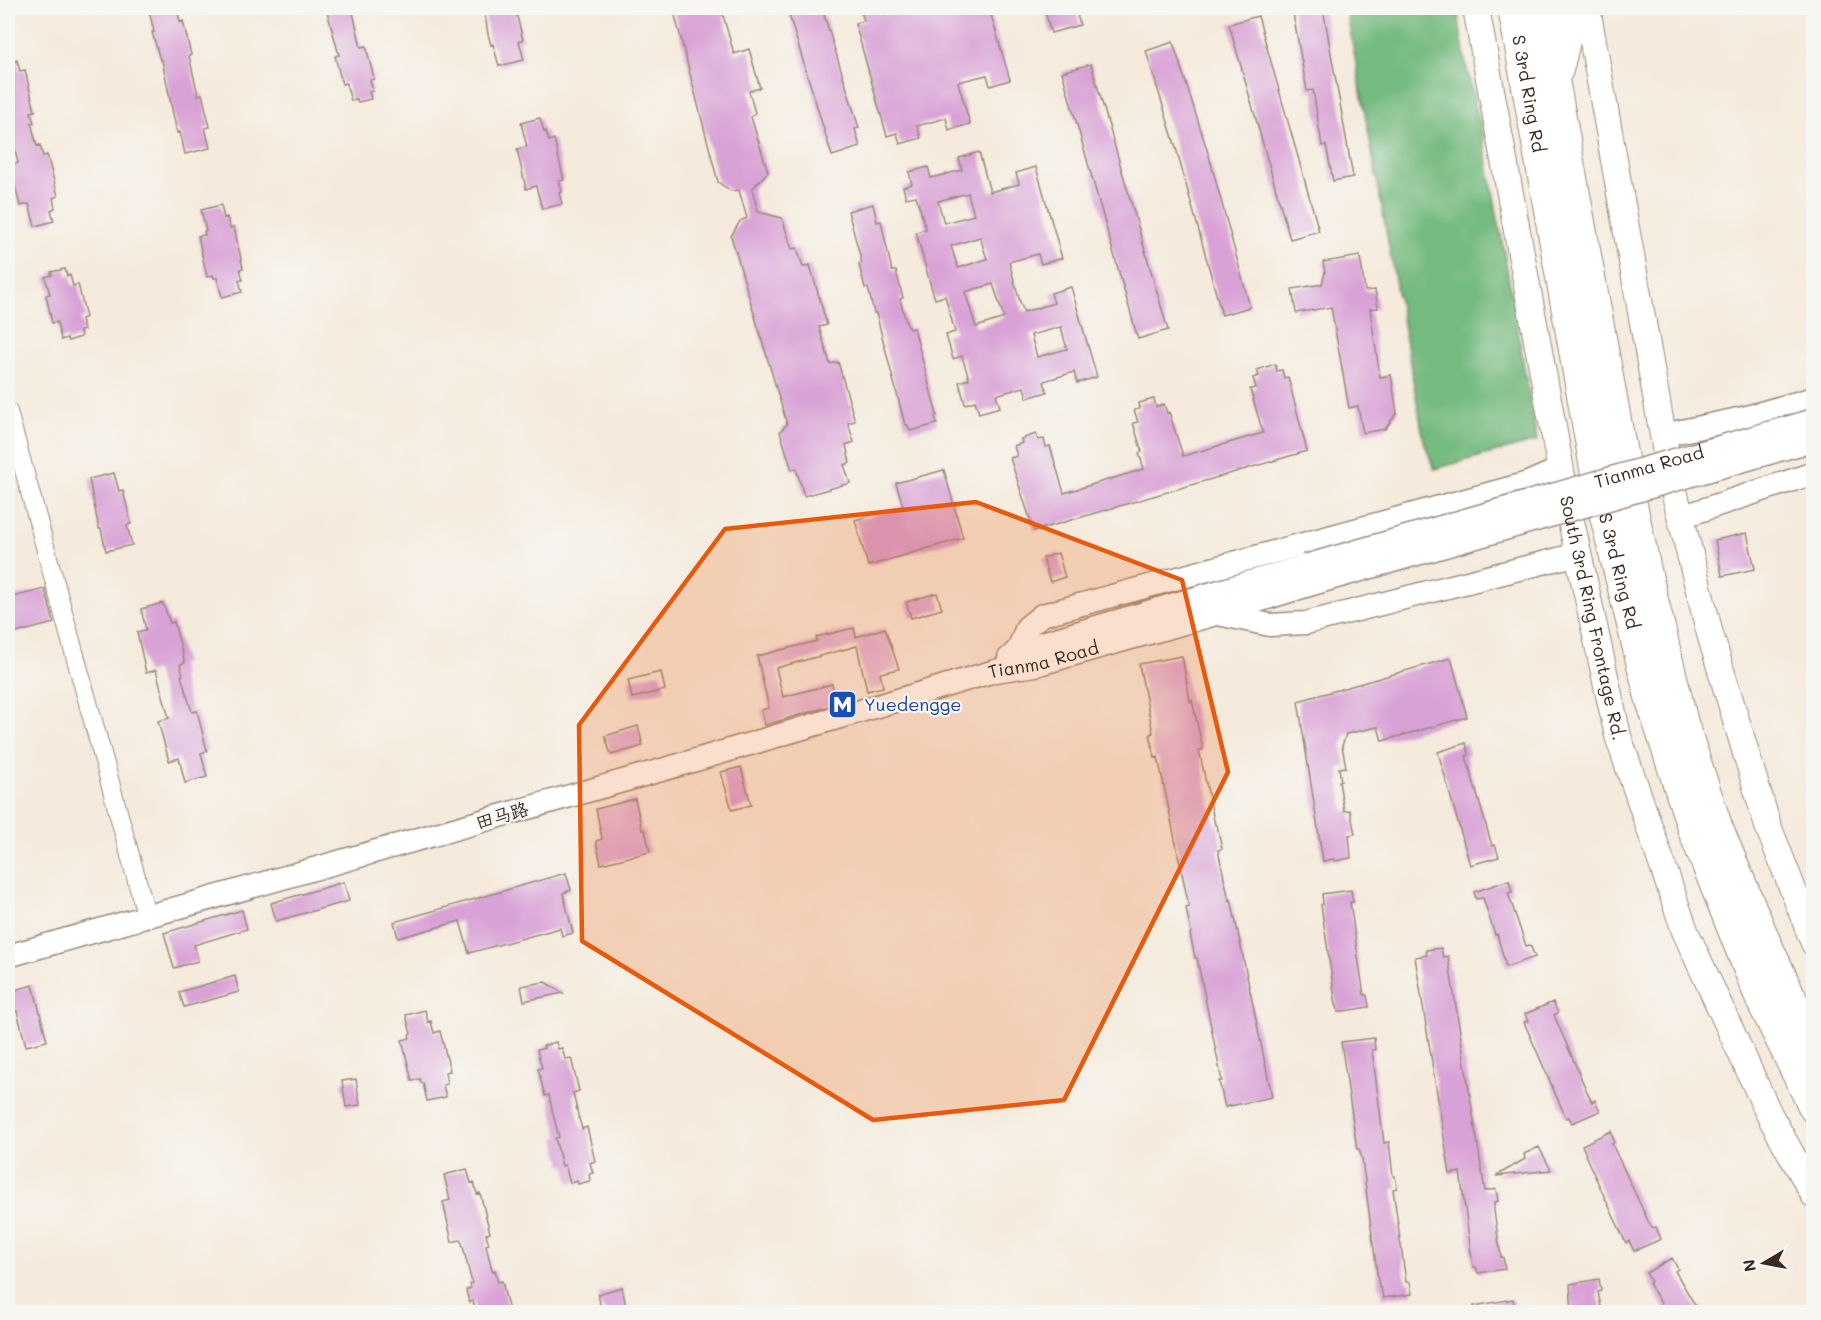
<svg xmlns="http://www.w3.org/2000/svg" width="1821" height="1320" viewBox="0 0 1821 1320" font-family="Mali,'LXGW WenKai TC',sans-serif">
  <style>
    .forest { fill: #74ba7f; stroke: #58724e; stroke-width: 1.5 }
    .building { fill: #d9a2d6; fill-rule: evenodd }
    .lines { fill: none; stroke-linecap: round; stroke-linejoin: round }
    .minor-casing { stroke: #988a7c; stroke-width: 20 }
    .tertiary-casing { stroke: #988a7c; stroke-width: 25 }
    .secondary-casing { stroke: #988a7c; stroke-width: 28 }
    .trunk-casing { stroke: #988a7c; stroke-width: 32 }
    .minor { stroke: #fff; stroke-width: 18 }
    .tertiary { stroke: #fff; stroke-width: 22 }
    .secondary { stroke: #fff; stroke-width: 26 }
    .trunk { stroke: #fff; stroke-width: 30 }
    .tertiary-bridge-casing { stroke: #988a7c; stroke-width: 25; stroke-linecap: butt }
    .tertiary-bridge { stroke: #fff; stroke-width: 22 }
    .marked { fill: #e8590c; fill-opacity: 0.2; stroke: #e8590c; stroke-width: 4.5; stroke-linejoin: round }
    .labels { text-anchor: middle; stroke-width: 4.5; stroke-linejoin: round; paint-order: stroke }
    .street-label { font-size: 18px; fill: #3b2a1e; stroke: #f6f6f2 }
    .transit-label { font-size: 18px; fill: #164399; stroke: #f6f6f2; text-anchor: start }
  </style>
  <rect width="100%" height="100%" fill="#f6f6f2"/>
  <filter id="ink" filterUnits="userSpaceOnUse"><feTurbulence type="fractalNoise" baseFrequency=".0167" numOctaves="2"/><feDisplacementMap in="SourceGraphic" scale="12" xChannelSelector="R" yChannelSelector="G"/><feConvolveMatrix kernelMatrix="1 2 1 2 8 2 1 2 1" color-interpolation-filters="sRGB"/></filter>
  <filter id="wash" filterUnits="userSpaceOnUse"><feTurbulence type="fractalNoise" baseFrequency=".008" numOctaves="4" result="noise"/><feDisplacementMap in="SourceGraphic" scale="24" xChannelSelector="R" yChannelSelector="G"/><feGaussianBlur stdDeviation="1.35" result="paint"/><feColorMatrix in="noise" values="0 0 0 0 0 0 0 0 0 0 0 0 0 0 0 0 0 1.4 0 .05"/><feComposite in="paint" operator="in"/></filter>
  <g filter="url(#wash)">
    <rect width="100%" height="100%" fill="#f5eadb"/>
    <path class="forest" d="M1346 8H1457L1466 66 1482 132 1505 257 1537 441 1434 469 1424 441Z"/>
    <g id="blocks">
      <path class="building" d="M159 8H177L180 22 183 21 191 55 189 56 198 95 202 94 210 127 205 128 210 148 185 154 180 132 177 133 162 60H160L152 32H154L149 10Z
        M326 8H352L361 47 366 46 374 79 370 80 373 91 369 92 371 99 358 102 357 99 351 101 346 83 342 84 335 56 339 55Z
        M484 8H515L523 40 519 41 524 60 499 66 493 44 491 45 488 34Z
        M673 8H721L734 54 749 49 760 88 749 91 755 113 751 117 768 172 752 189 758 212 782 218 792 249 797 248 803 267 810 265 827 325 819 327 830 364 838 362 855 421 848 423 854 442 846 445 850 463 844 465 850 483 804 496 796 468 792 470 780 432 787 424 731 236 740 221 747 218 739 190 731 191 718 182Z
        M787 8H822L859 128 855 129 860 147 832 156Z
        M860 8H883L885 14 907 8H936L938 15 964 8H989L1010 80 990 86 987 75 958 82 970 124 949 130 946 118 917 126 921 138 900 144 897 133 887 136 877 101 855 23 864 21Z
        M1044 8H1075L1080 25 1051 33Z
        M1292 8H1323L1353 177 1333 181 1326 145 1322 146 1313 90 1307 91Z
        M1258 16 1319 231 1290 239 1229 24Z
        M1173 42 1209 156 1250 307 1222 315 1176 148 1146 51Z
        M17 60 20 71 25 70 35 111 31 112 34 123H31L37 146 40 145 43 156 47 155 58 196 53 198 55 208 51 210 54 221 35 226 29 204 20 206 10 165 18 163 8 120V64Z
        M1091 64 1168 330 1138 339 1062 72Z
        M540 118 544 132 546 131 549 141 554 139 564 180 559 181 562 192 559 193 562 204 542 209 536 186 526 189 517 149 527 147 521 123Z
        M979 152 990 192 1019 184 1016 173 1036 167 1062 258 1041 264 1038 254 1009 262 1020 302 1024 312 1054 303 1051 293 1071 287 1097 377 1077 383 1074 372 1044 381 1047 392 1027 398 1024 387 996 395 1000 407 979 413 975 401 965 404 959 382 969 379 962 356 953 359 946 335 955 332 945 296 935 299 928 276 916 232 926 229 916 196 906 198 903 187 912 184 909 172 928 167 931 178 962 170 959 158ZM968 193 974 215 944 223 938 201ZM980 237 987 259 958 268 951 246ZM993 284 1004 318 976 327 965 292ZM1061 327 1067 349 1037 357 1031 335Z
        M873 204 877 222 881 221 892 271H896L903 298 900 299 906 322 909 329 914 328 937 415 935 416 937 424 910 431 908 425H905L876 313H874L868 288H865L859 264 862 263 848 211Z
        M221 205 224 218 227 217 230 228 234 227 243 268 240 269 243 280H239L242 292 222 297 217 278H214L213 275 207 277 198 236 205 235 204 231H206L201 210Z
        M1360 256 1365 291 1375 290 1378 308 1370 309 1380 377 1391 375 1397 413 1385 429 1363 433 1358 406 1349 408 1331 307 1296 313 1292 289 1322 284 1325 272 1323 262Z
        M65 269 67 276 70 275 73 286 78 284 86 317 81 319 84 330 80 331 81 337 68 341 67 338 61 340 57 322 52 323 46 295 50 294 45 277 52 275 51 272Z
        M1275 364 1277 371 1282 370 1284 378 1288 377 1307 451 1034 531 1010 458 1017 456 1014 446 1022 443 1021 439 1036 434 1038 440 1044 439 1046 447 1050 446 1064 493 1144 469 1139 453 1142 452 1133 423 1138 422 1134 410 1140 409 1139 403 1154 399 1156 407 1164 404 1167 413 1169 412 1183 456 1263 433 1250 389 1256 388 1253 378 1259 376 1257 370Z
        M944 470 963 538 868 566 855 520 903 506 896 483Z
        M114 473 119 491 123 490 131 524 127 525 132 545 106 551 101 529H99L89 479Z
        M1747 533 1755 569 1722 576 1715 540Z
        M1058 553 1065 577 1050 582 1043 558Z
        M45 589 54 623 8 635V598Z
        M937 593 942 609 911 618 906 602Z
        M163 603 170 623 174 622 185 663 180 664 183 675 181 676 192 712 197 711 207 751 201 753 207 777 185 783 179 758 169 761 158 721 169 718 156 670 146 673 137 632 146 630 141 609Z
        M854 628 856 637 885 628 899 669 880 673 883 687 867 691 857 646 776 668 783 697 832 684 837 704 765 725 761 710 769 708 757 656 817 641 816 637Z
        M1182 656 1190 701 1192 700 1203 750H1199L1215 825H1217L1222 849 1218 850 1229 900 1231 899 1272 1097 1225 1107 1219 1081H1222L1197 958H1195L1190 934 1191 933 1186 908 1189 907 1158 757 1155 758 1150 734 1153 733 1139 664Z
        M1451 658 1467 717 1382 741 1378 727 1346 734 1342 746 1346 767 1339 768 1341 781H1339L1344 811 1350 810 1355 834 1349 835 1351 858 1334 861V859L1323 861 1298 701Z
        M661 672 665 690 632 698 628 680Z
        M638 726 643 746 611 755 605 736Z
        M1466 743 1469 755 1466 756 1492 846 1495 845 1499 857 1470 865 1438 752Z
        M741 767 751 805 732 810 721 772Z
        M635 799 642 830H645L650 852 601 864 596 841 602 839 596 809Z
        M566 873 571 890 563 893 573 933 562 936 560 928 469 953 460 921 398 938 394 922Z
        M1509 880 1512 892 1508 893 1526 946 1530 945 1535 957 1506 967 1497 934 1495 935 1483 898 1476 899 1474 892Z
        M344 882 349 901 276 921 271 903Z
        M1351 890 1353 902H1350L1358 957 1364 995H1367L1369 1007 1338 1012 1337 1005H1336L1321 905 1323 904 1322 894Z
        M242 910 247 929 194 945 198 961 174 968 164 933Z
        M1441 948 1443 957 1448 956 1485 1191 1496 1189 1498 1201 1494 1202V1211L1501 1257H1503L1505 1269 1478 1273 1476 1267H1473L1460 1172 1450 1174 1415 957 1427 955 1426 950Z
        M235 976 239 992 184 1007 179 992Z
        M545 982 563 993 524 1001 521 986Z
        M33 985 47 1041 26 1046 17 1011 10 1013 8 992Z
        M1553 1002 1558 1013 1554 1015 1588 1094 1592 1102 1595 1100 1600 1111 1572 1123 1569 1117 1566 1118 1524 1022 1528 1021 1525 1014Z
        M425 1010 428 1022 431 1021 434 1033 440 1031 450 1071 445 1072 447 1084 443 1085 446 1097 427 1101 423 1083H421L420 1079 412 1081 402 1040 410 1038 409 1035 411 1034 406 1015Z
        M1374 1038 1375 1050H1372L1384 1143 1389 1142 1393 1176H1395L1397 1188 1393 1189 1406 1282H1410L1412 1294 1383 1298 1381 1288H1379L1362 1159 1359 1149H1357L1341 1042Z
        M556 1042 558 1049 562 1048 565 1059 571 1058 579 1091 573 1093 578 1115 582 1129 587 1127 595 1161 590 1163 593 1173 589 1174 590 1181 578 1184 577 1181 570 1183 565 1165 562 1166 555 1138 559 1137 553 1114 549 1095 545 1096 538 1069 542 1068 537 1050 544 1048 543 1046Z
        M356 1079 360 1105 346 1107 342 1081Z
        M1611 1131 1614 1142 1612 1144 1648 1221 1652 1228 1656 1227 1661 1239 1634 1251 1629 1241 1626 1243 1585 1155 1586 1154 1582 1145Z
        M1539 1147 1551 1170 1496 1176 1525 1159 1524 1154Z
        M467 1169 471 1183 474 1182 477 1194 480 1193 490 1233 486 1234 489 1244 486 1245 492 1271 495 1270 498 1282 502 1281 509 1312H476L473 1301 469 1302 466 1290 471 1288 470 1284 472 1283 462 1243 460 1240 452 1242 443 1202 450 1200 444 1175Z
        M1672 1258 1678 1269 1675 1271 1699 1312H1666L1649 1283 1651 1282 1646 1273Z
        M1599 1279 1601 1291 1598 1292 1602 1312H1572L1570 1284Z
        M622 1287 627 1312H605L604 1308H601L598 1294Z
        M1513 1299 1516 1312H1474V1306Z"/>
    </g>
  </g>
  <g filter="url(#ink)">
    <use href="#blocks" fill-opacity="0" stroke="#988a7c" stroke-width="1.5"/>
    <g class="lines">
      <defs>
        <path id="minor" d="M8 412 147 917"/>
        <g id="tertiary">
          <path d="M1663 435 1743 418 1814 398"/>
          <path d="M1681 517 1814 473"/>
          <path d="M1218 614 1270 625 1306 623 1578 554"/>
          <path d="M1018 650 1027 627 1042 615 1528 483 1560 469"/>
          <path d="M1009 658 1018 650 1305 566"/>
          <path id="s1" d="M8 956 679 765 995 671 1036 665 1216 614 1309 585"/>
        </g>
        <g id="secondary">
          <path id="s2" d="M1476 8 1566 498 1618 736 1685 931 1769 1114 1814 1195"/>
          <path d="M1587 8 1670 475 1710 634 1768 826 1814 943"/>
        </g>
        <g id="trunk">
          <path id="s3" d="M1513 8 1600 496 1650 697 1693 830 1761 1000 1814 1108"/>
          <path d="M1541 8 1628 486 1647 575 1683 723 1717 826 1766 943 1814 1047"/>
          <path d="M1558 70 1573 8"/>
        </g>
      </defs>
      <use href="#minor" class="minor-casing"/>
      <use href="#tertiary" class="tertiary-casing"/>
      <use href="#secondary" class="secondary-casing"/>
      <use href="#trunk" class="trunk-casing"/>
      <use href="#minor" class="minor"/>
      <use href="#tertiary" class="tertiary"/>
      <use href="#secondary" class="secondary"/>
      <use href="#trunk" class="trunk"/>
      <defs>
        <g id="tertiary-bridge">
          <path id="s4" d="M1305 566 1814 420"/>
          <path d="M1309 585 1814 440"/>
        </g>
      </defs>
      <use href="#tertiary-bridge" class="tertiary-bridge-casing"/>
      <use href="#tertiary-bridge" class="tertiary-bridge"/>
    </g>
  </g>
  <path class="marked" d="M976 502 1182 580 1228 772 1064 1100 873 1120 582 941 579 725 725 529Z"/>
  <defs>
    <symbol id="metro-square" viewBox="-11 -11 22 22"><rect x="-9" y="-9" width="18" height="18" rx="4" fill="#1a4fb4" stroke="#f6f6f2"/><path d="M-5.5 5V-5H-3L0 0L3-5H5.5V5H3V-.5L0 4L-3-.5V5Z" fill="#fff"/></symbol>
  </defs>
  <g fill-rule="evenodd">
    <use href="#metro-square" x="826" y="688" width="33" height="33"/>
  </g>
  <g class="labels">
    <g class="street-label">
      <text dy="6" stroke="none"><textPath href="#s3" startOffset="87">S 3rd Ring Rd</textPath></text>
      <text dy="6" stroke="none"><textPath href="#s4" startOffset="358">Tianma Road</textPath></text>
      <text dy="6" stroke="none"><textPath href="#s3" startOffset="573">S 3rd Ring Rd</textPath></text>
      <text dy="6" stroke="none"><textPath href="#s2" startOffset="621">South 3rd Ring Frontage Rd.</textPath></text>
      <text dy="6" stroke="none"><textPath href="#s1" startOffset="1077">Tianma Road</textPath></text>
      <text transform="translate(502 816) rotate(-16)" y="6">田马路</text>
    </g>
    <g class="transit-label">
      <text x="864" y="711">Yuedengge</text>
    </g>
  </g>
  <rect width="1821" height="1320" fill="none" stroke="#f6f6f2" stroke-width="30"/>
  <g transform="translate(1764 1263) rotate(260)" stroke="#f6f6f2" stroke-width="4.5" paint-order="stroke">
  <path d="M0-4.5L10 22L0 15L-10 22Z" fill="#3b2a1e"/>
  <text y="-9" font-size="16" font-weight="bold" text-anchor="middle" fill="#3b2a1e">N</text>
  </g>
</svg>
